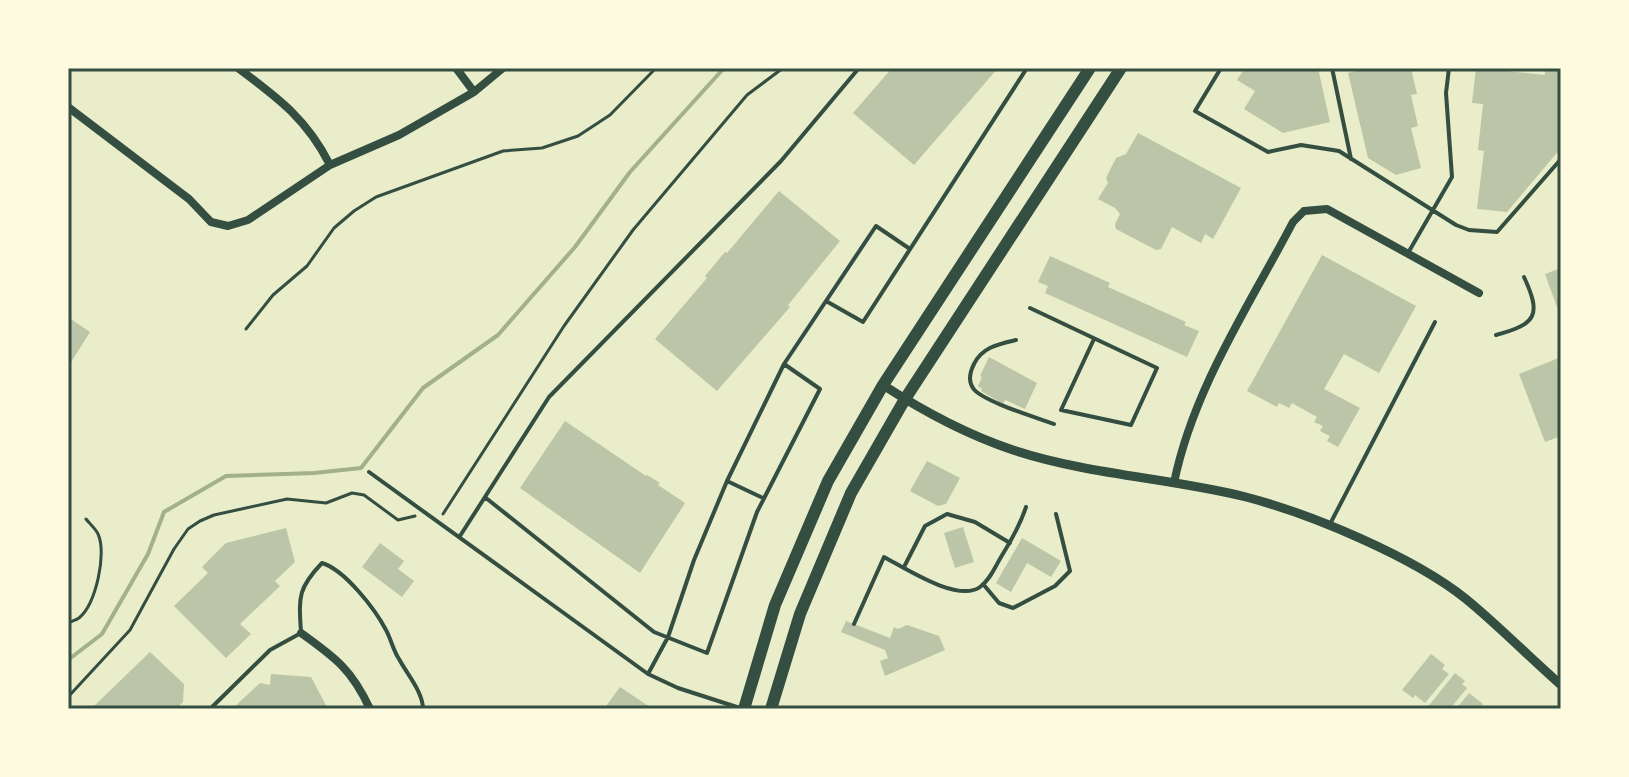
<svg xmlns="http://www.w3.org/2000/svg" width="1629" height="777" viewBox="0 0 1629 777" font-family="'Noto Serif',serif">
  <style>
    .lines { fill: none; stroke-linecap: round; stroke-linejoin: round }
    .stream { stroke: #a3b18a; stroke-width: 4 }
    .building { fill: #bcc5a7 }
    .path { stroke: #344e41; stroke-width: 3 }
    .service { stroke: #344e41; stroke-width: 4 }
    .minor { stroke: #344e41; stroke-width: 8 }
    .tertiary { stroke: #344e41; stroke-width: 9 }
    .primary { stroke: #344e41; stroke-width: 12 }
    .neatline { fill: none; stroke: #344e41; stroke-width: 3 }
  </style>
  <rect width="100%" height="100%" fill="#e9edc9"/>
  <g class="lines">
    <path class="stream" d="M68 660 102 634 148 554 164 512 226 476 314 473 361 468 423 388 498 335 575 247 630 172 724 68"/>
  </g>
  <path class="building" d="M892 68H998L914 165 853 113Z
    M1245 68H1318L1330 122 1283 133 1244 109 1255 91 1237 80Z
    M1370 68H1411L1417 94 1411 95 1418 126 1411 128 1421 168 1396 175 1368 158 1348 73Z
    M1476 68 1545 75V68H1561V148L1507 212 1477 209 1484 151 1478 150 1483 104 1472 103Z
    M1138 133 1241 188 1213 239 1205 234 1201 243 1172 227 1161 249 1156 250 1116 229 1115 224 1120 214 1115 208 1098 199 1108 183 1106 178 1116 158 1126 154Z
    M779 191 840 241 788 305 790 307 717 391 655 339 707 278 705 276 725 252 727 253Z
    M1322 255 1416 306 1379 373 1344 354 1324 389 1360 408 1338 447 1327 441 1330 436 1320 431 1323 426 1314 422 1317 417 1292 403 1289 408 1279 403 1277 407 1247 391Z
    M1050 256 1110 283 1108 287 1186 322 1184 325 1199 331 1187 357 1045 293 1048 286 1038 282Z
    M1561 268V318L1545 274Z
    M68 317 90 332 68 367Z
    M989 357 1037 383 1025 409 1005 400 1003 404 981 391 982 389 978 386 982 377 980 376Z
    M1561 357V436L1545 442 1519 374Z
    M565 421 646 476 647 475 660 483 658 485 685 503 640 573 520 488Z
    M927 461 960 478 946 504 938 506 910 491Z
    M963 527 974 562 955 568 944 533Z
    M286 528 295 562 275 581 280 586 240 624 251 634 226 658 174 606 208 573 202 567 226 543Z
    M1022 538 1061 561 1051 577 1027 563 1011 592 996 583Z
    M380 543 404 561 398 569 414 581 402 597 362 567Z
    M846 621 890 638 894 627 898 629 907 625 939 636 945 650 885 676 880 661 888 658 885 650 841 632Z
    M150 652 184 684 183 702 176 709H95L93 707Z
    M1431 654 1445 665 1442 669 1449 674 1425 703 1415 695 1413 698 1402 690Z
    M1455 673 1465 681 1462 684 1467 688 1450 709H1428L1427 708Z
    M271 674 311 677 328 709H232L260 683 270 685Z
    M620 687 653 709H604Z
    M1469 693 1483 704 1480 707 1483 709H1456Z"/>
  <g class="lines">
    <path class="path" d="M246 329 273 295 307 266 334 228 354 211 376 197 503 151 542 148 578 136 610 115 656 68
      M443 514 564 326 633 230 747 95 783 68
      M68 623C72 621 76 620 79 618 96 604 107 553 98 534 96 529 89 523 86 519
      M68 697 130 630 174 549 188 529 200 521 214 515 287 499 326 503 352 493 364 495 398 520 415 516"/>
    <path class="service" d="M1221 68 1195 111 1268 152 1301 145 1339 151 1456 225 1469 230 1497 232 1561 159
      M1332 68 1351 159
      M1408 253 1452 177 1446 93 1449 68
      M826 301 863 322 1027 68
      M1030 308 1157 368 1131 425 1061 410 1094 339
      M1496 335C1536 324 1542 316 1524 277
      M1016 340C999 344 982 347 974 364 970 372 968 381 973 388 981 401 1038 418 1054 424
      M369 472 648 674 678 688 743 709
      M727 481 763 498
      M486 498 654 632 707 653 757 512 820 389 784 364
      M1330 524 1435 322
      M460 536 549 397 781 161 859 68
      M904 567 925 526 947 514 975 522 1010 543
      M983 584 999 603 1013 608 1055 586 1070 571 1056 514
      M854 624 884 557C905 568 958 603 980 587 990 580 995 567 1001 557 1011 541 1020 525 1026 507
      M648 674 668 637 694 560 727 481 784 364 876 226 910 249
      M210 709 270 650 301 633C299 598 297 589 322 563 345 570 375 609 386 630 391 639 393 650 399 659 407 674 423 692 423 709"/>
    <path class="minor" d="M238 68C278 98 307 119 330 165
      M456 68 474 92
      M68 107 189 199 211 222 228 226 248 220 330 165 399 135 474 92 503 68
      M1174 483C1193 389 1249 306 1293 222L1304 211 1327 209 1479 293
      M301 633C336 658 352 670 370 709"/>
    <path class="tertiary" d="M883 385C923 411 968 435 1013 450 1089 475 1170 478 1246 497 1311 514 1414 557 1466 599 1499 626 1529 657 1561 685"/>
    <path class="primary" d="M744 709 775 605 828 481 883 385 1090 68
      M771 709 800 614 851 493 905 399 1121 68"/>
  </g>
  <rect width="1629" height="777" fill="none" stroke="#fefae0" stroke-width="140"/>
  <rect x="70" y="70" width="1489" height="637" class="neatline"/>
</svg>
